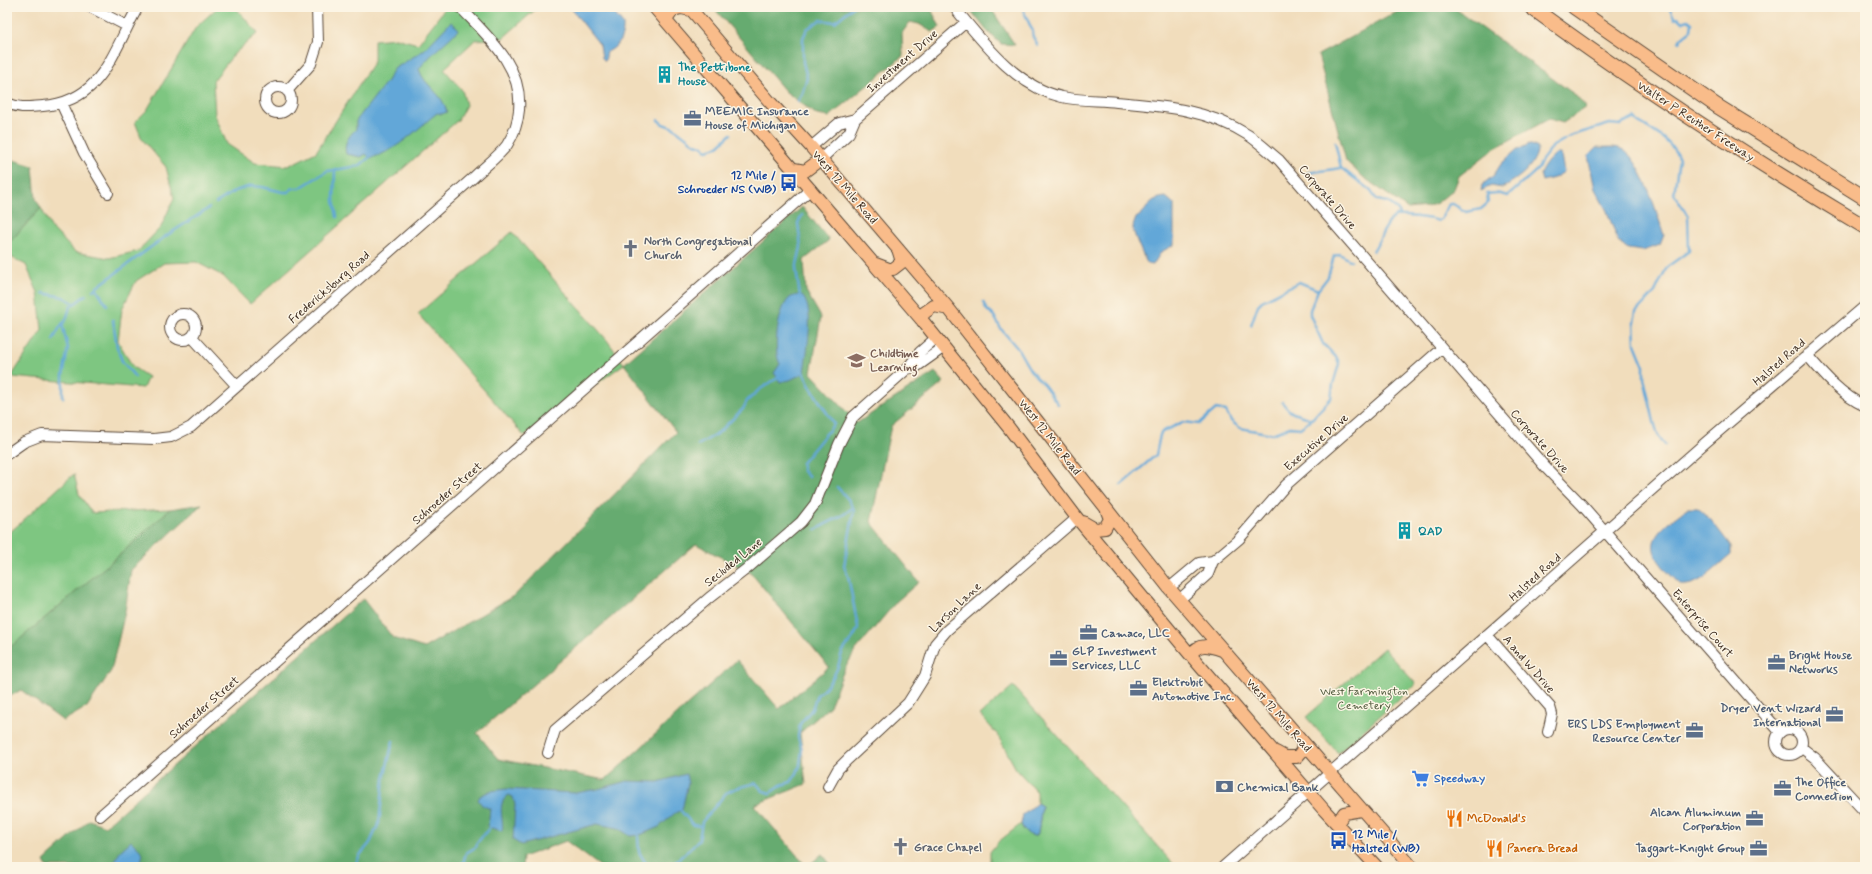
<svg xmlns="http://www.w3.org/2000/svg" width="1872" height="874" viewBox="0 0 1872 874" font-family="Mynerve,sans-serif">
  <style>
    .green { fill: #7ec681; stroke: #5c7850 }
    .forest { fill: #66ab6f; stroke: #506a46; fill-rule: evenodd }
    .water { fill: #62a7d8; stroke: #4e687b }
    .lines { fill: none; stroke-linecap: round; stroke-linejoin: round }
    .stream { stroke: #62a7d8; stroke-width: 2.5 }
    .minor-casing { stroke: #564536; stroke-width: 12 }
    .major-casing { stroke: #564536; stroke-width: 14 }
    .highway-casing { stroke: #564536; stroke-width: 16 }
    .minor { stroke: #fff; stroke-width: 10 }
    .major { stroke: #f9bc8a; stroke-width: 12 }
    .highway { stroke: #f9bc8a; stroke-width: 14 }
    .labels { text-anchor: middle; stroke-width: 3; stroke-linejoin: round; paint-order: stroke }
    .street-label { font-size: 12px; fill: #3b2a1e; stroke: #fcf5e5 }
    .culture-label { font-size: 12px; font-weight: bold; fill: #0d838f; stroke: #fcf5e5; text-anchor: start }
    .service-label { font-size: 12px; font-weight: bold; fill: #4e5e75; stroke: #fcf5e5; text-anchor: start }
    .transit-label { font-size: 12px; font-weight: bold; fill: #164399; stroke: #fcf5e5; text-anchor: end }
    .worship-label { font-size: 12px; font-weight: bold; fill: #5b616d; stroke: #fcf5e5; text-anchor: start }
    .education-label { font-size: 12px; font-weight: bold; fill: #785e54; stroke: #fcf5e5; text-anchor: start }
    .park-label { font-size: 12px; fill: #4f593c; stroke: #fcf5e5 }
    .shop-label { font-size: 12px; font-weight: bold; fill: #366cbe; stroke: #fcf5e5; text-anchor: start }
    .food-label { font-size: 12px; font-weight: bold; fill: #c56008; stroke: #fcf5e5; text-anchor: start }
  </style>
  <rect width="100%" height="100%" fill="#fcf5e5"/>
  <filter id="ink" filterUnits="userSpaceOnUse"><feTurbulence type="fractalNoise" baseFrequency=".025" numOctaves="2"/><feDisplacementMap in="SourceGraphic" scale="8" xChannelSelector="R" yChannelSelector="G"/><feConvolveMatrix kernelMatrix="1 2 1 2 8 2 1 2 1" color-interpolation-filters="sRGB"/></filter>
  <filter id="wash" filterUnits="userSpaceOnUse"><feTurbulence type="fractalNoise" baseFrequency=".012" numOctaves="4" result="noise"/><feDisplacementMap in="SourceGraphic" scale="16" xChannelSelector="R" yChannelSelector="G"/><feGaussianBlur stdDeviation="0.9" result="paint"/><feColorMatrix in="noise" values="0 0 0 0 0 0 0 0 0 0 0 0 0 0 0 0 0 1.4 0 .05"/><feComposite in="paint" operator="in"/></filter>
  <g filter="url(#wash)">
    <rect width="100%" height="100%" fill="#f1ddbc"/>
    <path class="green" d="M218 7H235L258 33 234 54 213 81 215 115 227 144 255 163 288 166 316 152 374 61V40L396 38 418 44 446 7H534L536 9 503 38 475 40 444 69 462 90 466 105 458 120 250 304 223 276 196 262 164 263 136 281 122 309 118 341 133 367 148 377 143 388 11 377 42 330 38 293 26 265 7 255V245L41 208 51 227 75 252 109 258 138 251 161 227 174 198 166 167 142 139 135 122 147 110 196 27Z
      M512 232 607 340 624 364 524 436 418 314Z
      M74 474 79 494 92 513 170 509 123 552 7 650V535Z
      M1384 648 1416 684 1338 753 1306 717Z
      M1013 686 1176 867H990V852L998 842 1021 824 1023 829 1038 833 1042 806 1037 803V792L1016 769 997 734 980 715Z"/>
    <path class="forest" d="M713 7H930L940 27 932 32 919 24 910 22 902 33 903 56 829 117 817 115 786 92Z
      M968 7H990L1015 45 1001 44 987 31Z
      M1406 7H1453L1574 94 1586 107 1563 123 1549 119 1495 148 1459 176 1454 189 1437 203 1427 207 1408 209 1363 177 1346 161 1318 55Z
      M7 158 33 166 36 199 41 208 7 245Z
      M802 207 829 240 804 260 806 291 821 317 811 373 857 423 935 372 944 382 891 426 871 522 919 582 897 601 855 651 844 670 830 706 800 733 806 784 754 805 807 867 822 854 833 867H601L566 841 523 857 522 867H47L44 861 89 820 105 826 363 599 393 638 424 648 515 595 676 432 624 364ZM696 544 751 573 829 667 779 709 737 660 605 780 498 759 477 733Z
      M202 504 131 570 125 612 111 671 87 707 63 721 21 690 7 698V650L123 552 170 509Z"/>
    <path class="water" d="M570 7H609L623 24C624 36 619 47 607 52L605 61 602 58 600 45Z
      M451 22 459 29C446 43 430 54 419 69 424 86 443 93 447 112L442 114 437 113C417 129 396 152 370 158L366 154 361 157 346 154C343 143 349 136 356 129V121L387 81 394 69 424 50Z
      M1529 144 1538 148C1534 168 1519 178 1502 188L1491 186 1481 191 1482 185 1494 175 1501 164 1514 152Z
      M1597 147C1603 148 1613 146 1619 148 1641 154 1657 215 1664 235L1660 245 1643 251 1628 249 1618 241 1607 211 1595 189 1588 156Z
      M1557 153 1561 155 1564 172 1554 178 1542 181 1540 174C1545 164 1549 159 1557 153Z
      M1166 197 1174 204V245L1161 252 1153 265 1148 264C1144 259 1133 233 1133 228 1133 225 1135 221 1136 218 1151 209 1145 199 1166 197Z
      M800 294C817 306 806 354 804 373L790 380 780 382 774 373 780 364C772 351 778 305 791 297 794 296 798 295 800 294Z
      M1688 508H1698L1711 520 1731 546V555C1717 566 1700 587 1681 585 1641 548 1646 538 1688 508Z
      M686 774 688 783 682 810 675 813 659 827 640 835 630 836 618 828 597 824 521 845 513 840 515 805 513 797 509 795C495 803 505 821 502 831L488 827 490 809 482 805 478 800 480 796 490 791 506 789 575 793 598 789 627 781 658 782Z
      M1037 803 1042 806 1038 833 1036 836C1028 836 1024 831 1021 824L1023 815Z
      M131 841 143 853 140 867H116L114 864 120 851Z"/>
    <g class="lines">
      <path class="stream" d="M1022 7 1032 30 1033 37 1038 46
        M1669 7 1675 19 1678 17 1683 22 1688 20 1692 23 1691 30 1681 38 1679 42
        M798 101 802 93 807 78 803 62V38L807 29 820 20 835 22 853 7
        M658 120 663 124 674 128 695 144 702 146 707 150 717 147 731 134
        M1335 142 1341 168
        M335 169 334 200 337 217
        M1307 173 1341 168 1370 190 1377 200C1390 202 1395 205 1401 216
        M216 203 235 191 251 186 262 187 283 192H288L293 188H300L327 171 359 166 371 156
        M1373 251C1381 239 1384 225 1395 216 1402 215 1433 218 1438 221L1441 219 1449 204H1453L1466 212 1481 209 1488 203 1487 194 1496 193 1508 196 1538 169 1542 160 1553 146 1573 135 1610 124 1620 125 1635 118 1637 121C1652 130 1673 142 1679 159L1674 194 1688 216 1689 251 1667 267 1655 292 1636 312 1634 322 1635 344 1644 366V378L1654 422 1658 435 1665 445
        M96 288 107 305
        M93 290 166 236 209 208
        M43 293 63 297 74 303
        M800 296 796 269 801 247 798 223 802 215
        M983 302 986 309 994 316 1001 329 1018 349 1030 370 1044 385 1058 404
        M113 320 117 347 122 361 135 377
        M62 324 68 348 63 376V398
        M1251 325 1258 305 1262 301 1299 282 1318 290
        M53 340 60 327 66 320 70 307 86 295
        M802 370 811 388 834 424 802 463V470L809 477
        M1282 402C1294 418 1294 411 1311 419
        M698 445 717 434 743 409 747 401 759 390 779 377
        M1121 485 1156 455 1160 435 1162 432 1183 422 1199 424 1216 409 1226 411 1231 421 1240 428 1272 434 1290 427 1300 428 1310 421 1331 398 1333 384 1339 364 1337 358 1323 344 1310 315V310L1318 290 1328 277 1334 256 1340 254 1351 261
        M816 530C828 521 843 518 853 507
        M681 811 693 825 700 826
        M638 835 639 852 648 867
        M354 867 360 855 370 843 379 823 384 779 393 741
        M462 867 466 853 476 847 477 843 490 827
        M670 867 699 840 702 822 726 793 736 788 756 783 763 791 770 793 781 785 791 782 797 773 800 765 802 750 798 737 800 724 812 709 817 695C826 688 832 681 837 669 840 663 840 656 843 651 848 643 856 637 858 627L848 576 844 566 854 510 848 499 837 487"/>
    </g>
  </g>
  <g filter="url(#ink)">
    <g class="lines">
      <defs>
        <path id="minor" d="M90 7 127 26
          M954 7C982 41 1016 87 1062 97 1079 101 1099 100 1117 102 1163 106 1208 109 1248 135 1259 142 1269 152 1279 160L1546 468 1582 505 1780 732
          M265 100a13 13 0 1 1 26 0a13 13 0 1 1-26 0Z
          M287 91 311 64 318 42 317 7
          M7 103C21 109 28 107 43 106 103 101 112 52 138 7
          M61 103 84 153 108 193
          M811 147 839 123 855 119
          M821 159 849 133 855 119 966 22
          M170 327a13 13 0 1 1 26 0a13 13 0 1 1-26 0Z
          M192 337 236 385
          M1807 355C1824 375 1841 395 1865 406
          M907 369 916 367 944 347
          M7 454 24 442 42 435 154 439 171 437 191 427 474 177C484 167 499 156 507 145 514 134 518 122 519 110 523 66 488 37 460 7
          M1169 588 1199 563 1213 561
          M1179 600 1208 574 1213 561 1239 539 1286 485 1442 348
          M1488 636 1550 707 1552 714 1548 732
          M1776 742a13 13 0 1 1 26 0a13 13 0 1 1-26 0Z
          M1802 748 1815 758 1865 812
          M548 753 555 730 709 598 749 567 801 522 815 504 839 444 853 417 907 369 920 352 936 338
          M828 787 838 769 848 759 908 703 925 676 935 644 947 630 1077 518
          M100 816 811 189
          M1223 867 1705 443 1865 306"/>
        <path id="major" d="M654 7 921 319 1009 428 1077 518 1188 652 1324 810 1377 867
          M689 7 770 102 811 147 949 309 1169 588 1412 867
          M666 20 673 10 681 8 691 10
          M794 169 805 171 821 159
          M876 264 889 269H893L902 262 898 249
          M921 319 924 313 934 306 949 309
          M1083 522 1095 529 1105 528 1110 519 1107 511
          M1191 655C1198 642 1210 646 1222 650
          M1276 752 1285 757H1297L1302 751 1303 743
          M1337 824 1344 813 1361 810"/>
        <path id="highway" d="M1531 7C1639 86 1751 159 1865 227
          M1574 7 1717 106 1865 198"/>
      </defs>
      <use href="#minor" class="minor-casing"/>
      <use href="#major" class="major-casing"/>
      <use href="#highway" class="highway-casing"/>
      <use href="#minor" class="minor"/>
      <use href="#major" class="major"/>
      <use href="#highway" class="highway"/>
    </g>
  </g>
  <defs>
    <symbol id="building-bare" viewBox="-9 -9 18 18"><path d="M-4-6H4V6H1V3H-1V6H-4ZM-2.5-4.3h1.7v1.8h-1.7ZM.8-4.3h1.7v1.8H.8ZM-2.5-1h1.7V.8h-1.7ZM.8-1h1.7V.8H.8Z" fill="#0f9aa8" stroke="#fcf5e5" stroke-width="2.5" paint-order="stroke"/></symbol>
    <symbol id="office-bare" viewBox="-9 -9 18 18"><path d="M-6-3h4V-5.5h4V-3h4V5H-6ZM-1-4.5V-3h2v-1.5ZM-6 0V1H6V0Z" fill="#5c6f8a" stroke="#fcf5e5" stroke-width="2.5" paint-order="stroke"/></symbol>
    <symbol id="bus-bare" viewBox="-9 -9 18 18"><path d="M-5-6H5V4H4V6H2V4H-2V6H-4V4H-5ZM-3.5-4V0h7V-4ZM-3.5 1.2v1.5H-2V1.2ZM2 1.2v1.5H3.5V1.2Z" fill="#1a4fb4" stroke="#fcf5e5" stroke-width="2.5" paint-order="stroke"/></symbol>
    <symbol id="church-bare" viewBox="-9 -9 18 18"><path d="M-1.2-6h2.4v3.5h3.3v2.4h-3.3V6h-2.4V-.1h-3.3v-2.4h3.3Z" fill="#6b7280" stroke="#fcf5e5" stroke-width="2.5" paint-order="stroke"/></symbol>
    <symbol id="school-bare" viewBox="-9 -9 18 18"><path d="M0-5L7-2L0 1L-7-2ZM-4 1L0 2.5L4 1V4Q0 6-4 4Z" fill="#8d6e63" stroke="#fcf5e5" stroke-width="2.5" paint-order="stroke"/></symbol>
    <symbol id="supermarket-bare" viewBox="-9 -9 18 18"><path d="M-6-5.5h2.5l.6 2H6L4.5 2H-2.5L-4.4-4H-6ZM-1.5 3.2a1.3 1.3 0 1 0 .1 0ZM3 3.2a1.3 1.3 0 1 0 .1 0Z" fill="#3f7fe0" stroke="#fcf5e5" stroke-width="2.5" paint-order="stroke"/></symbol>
    <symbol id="bank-bare" viewBox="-9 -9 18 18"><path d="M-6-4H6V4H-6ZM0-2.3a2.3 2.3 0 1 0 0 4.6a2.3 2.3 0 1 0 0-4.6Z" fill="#5c6f8a" stroke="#fcf5e5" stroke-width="2.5" paint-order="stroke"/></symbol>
    <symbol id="restaurant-bare" viewBox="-9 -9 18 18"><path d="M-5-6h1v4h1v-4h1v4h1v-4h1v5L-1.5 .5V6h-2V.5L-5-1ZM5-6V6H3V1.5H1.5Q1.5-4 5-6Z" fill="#e8710a" stroke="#fcf5e5" stroke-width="2.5" paint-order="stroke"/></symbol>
  </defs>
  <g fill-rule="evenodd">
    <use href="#building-bare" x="652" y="62" width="25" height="25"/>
    <use href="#office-bare" x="680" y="106" width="25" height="25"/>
    <use href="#bus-bare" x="776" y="170" width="25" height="25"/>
    <use href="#church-bare" x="618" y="236" width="25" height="25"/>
    <use href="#school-bare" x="844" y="348" width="25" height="25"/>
    <use href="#building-bare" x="1392" y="518" width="25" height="25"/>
    <use href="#office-bare" x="1076" y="620" width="25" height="25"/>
    <use href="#office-bare" x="1046" y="646" width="25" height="25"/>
    <use href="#office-bare" x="1764" y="650" width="25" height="25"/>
    <use href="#office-bare" x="1126" y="676" width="25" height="25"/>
    <use href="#office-bare" x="1822" y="702" width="25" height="25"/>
    <use href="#office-bare" x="1682" y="718" width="25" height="25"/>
    <use href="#supermarket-bare" x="1408" y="766" width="25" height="25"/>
    <use href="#bank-bare" x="1212" y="774" width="25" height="25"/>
    <use href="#office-bare" x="1770" y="776" width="25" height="25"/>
    <use href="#restaurant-bare" x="1442" y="806" width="25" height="25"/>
    <use href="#office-bare" x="1742" y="806" width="25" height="25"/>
    <use href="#bus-bare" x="1326" y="828" width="25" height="25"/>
    <use href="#church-bare" x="888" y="834" width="25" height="25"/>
    <use href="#restaurant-bare" x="1482" y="836" width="25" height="25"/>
    <use href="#office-bare" x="1746" y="836" width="25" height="25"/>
  </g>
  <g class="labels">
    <g class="street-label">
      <text transform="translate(902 61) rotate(-41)" y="4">Investment Drive</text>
      <text transform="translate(1696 121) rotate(33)" y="4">Walter P Reuther Freeway</text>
      <text transform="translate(845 187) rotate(49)" y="4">West 12 Mile Road</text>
      <text transform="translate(1328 197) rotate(49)" y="4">Corporate Drive</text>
      <text transform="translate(329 287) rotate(-41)" y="4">Fredericksburg Road</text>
      <text transform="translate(1779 362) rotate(-41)" y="4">Halsted Road</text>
      <text transform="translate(1050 437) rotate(52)" y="4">West 12 Mile Road</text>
      <text transform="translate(1540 441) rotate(48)" y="4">Corporate Drive</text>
      <text transform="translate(1316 442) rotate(-41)" y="4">Executive Drive</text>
      <text transform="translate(447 493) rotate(-41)" y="4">Schroeder Street</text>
      <text transform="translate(733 562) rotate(-39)" y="4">Secluded Lane</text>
      <text transform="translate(1535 577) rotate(-42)" y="4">Halsted Road</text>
      <text transform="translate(955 607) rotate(-44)" y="4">Larson Lane</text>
      <text transform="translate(1703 623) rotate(49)" y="4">Enterprise Court</text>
      <text transform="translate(1529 664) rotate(49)" y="4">A and W Drive</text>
      <text transform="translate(204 707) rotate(-41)" y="4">Schroeder Street</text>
      <text transform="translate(1279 715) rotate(49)" y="4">West 12 Mile Road</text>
    </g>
    <g class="culture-label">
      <text x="678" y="71">The Pettibone<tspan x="678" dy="14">House</tspan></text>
      <text x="1418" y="535">QAD</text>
    </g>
    <g class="service-label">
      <text x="705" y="115">MEEMIC Insurance<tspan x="705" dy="14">House of Michigan</tspan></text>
      <text x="1101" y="637">Camaco, LLC</text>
      <text x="1072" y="655">GLP Investment<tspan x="1072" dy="14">Services, LLC</tspan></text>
      <text x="1789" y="659">Bright House<tspan x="1789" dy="14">Networks</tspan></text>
      <text x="1152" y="686">Elektrobit<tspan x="1152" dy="14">Automotive Inc.</tspan></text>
      <text x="1821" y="712" text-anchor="end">Dryer Vent Wizard<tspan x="1821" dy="14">International</tspan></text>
      <text x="1681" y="728" text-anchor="end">ERS LDS Employment<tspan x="1681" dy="14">Resource Center</tspan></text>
      <text x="1795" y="786">The Office<tspan x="1795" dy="14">Connection</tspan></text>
      <text x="1237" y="791">Chemical Bank</text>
      <text x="1741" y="816" text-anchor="end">Alcan Aluminum<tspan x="1741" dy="14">Corporation</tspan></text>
      <text x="1745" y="852" text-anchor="end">Taggart-Knight Group</text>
    </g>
    <g class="transit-label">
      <text x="776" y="179">12 Mile /<tspan x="776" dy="14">Schroeder NS (WB)</tspan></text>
      <text x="1352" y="838" text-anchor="start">12 Mile /<tspan x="1352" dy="14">Halsted (WB)</tspan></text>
    </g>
    <g class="worship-label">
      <text x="644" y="245">North Congregational<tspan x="644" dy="14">Church</tspan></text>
      <text x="914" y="851">Grace Chapel</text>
    </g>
    <g class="education-label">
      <text x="870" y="357">Childtime<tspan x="870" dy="14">Learning</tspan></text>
    </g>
    <g class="park-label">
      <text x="1364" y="695">West Farmington<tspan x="1364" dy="14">Cemetery</tspan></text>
    </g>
    <g class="shop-label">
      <text x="1434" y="782">Speedway</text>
    </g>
    <g class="food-label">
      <text x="1467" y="822">McDonald's</text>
      <text x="1507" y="852">Panera Bread</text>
    </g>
  </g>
  <rect width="1872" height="874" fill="none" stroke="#fcf5e5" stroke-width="24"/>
</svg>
